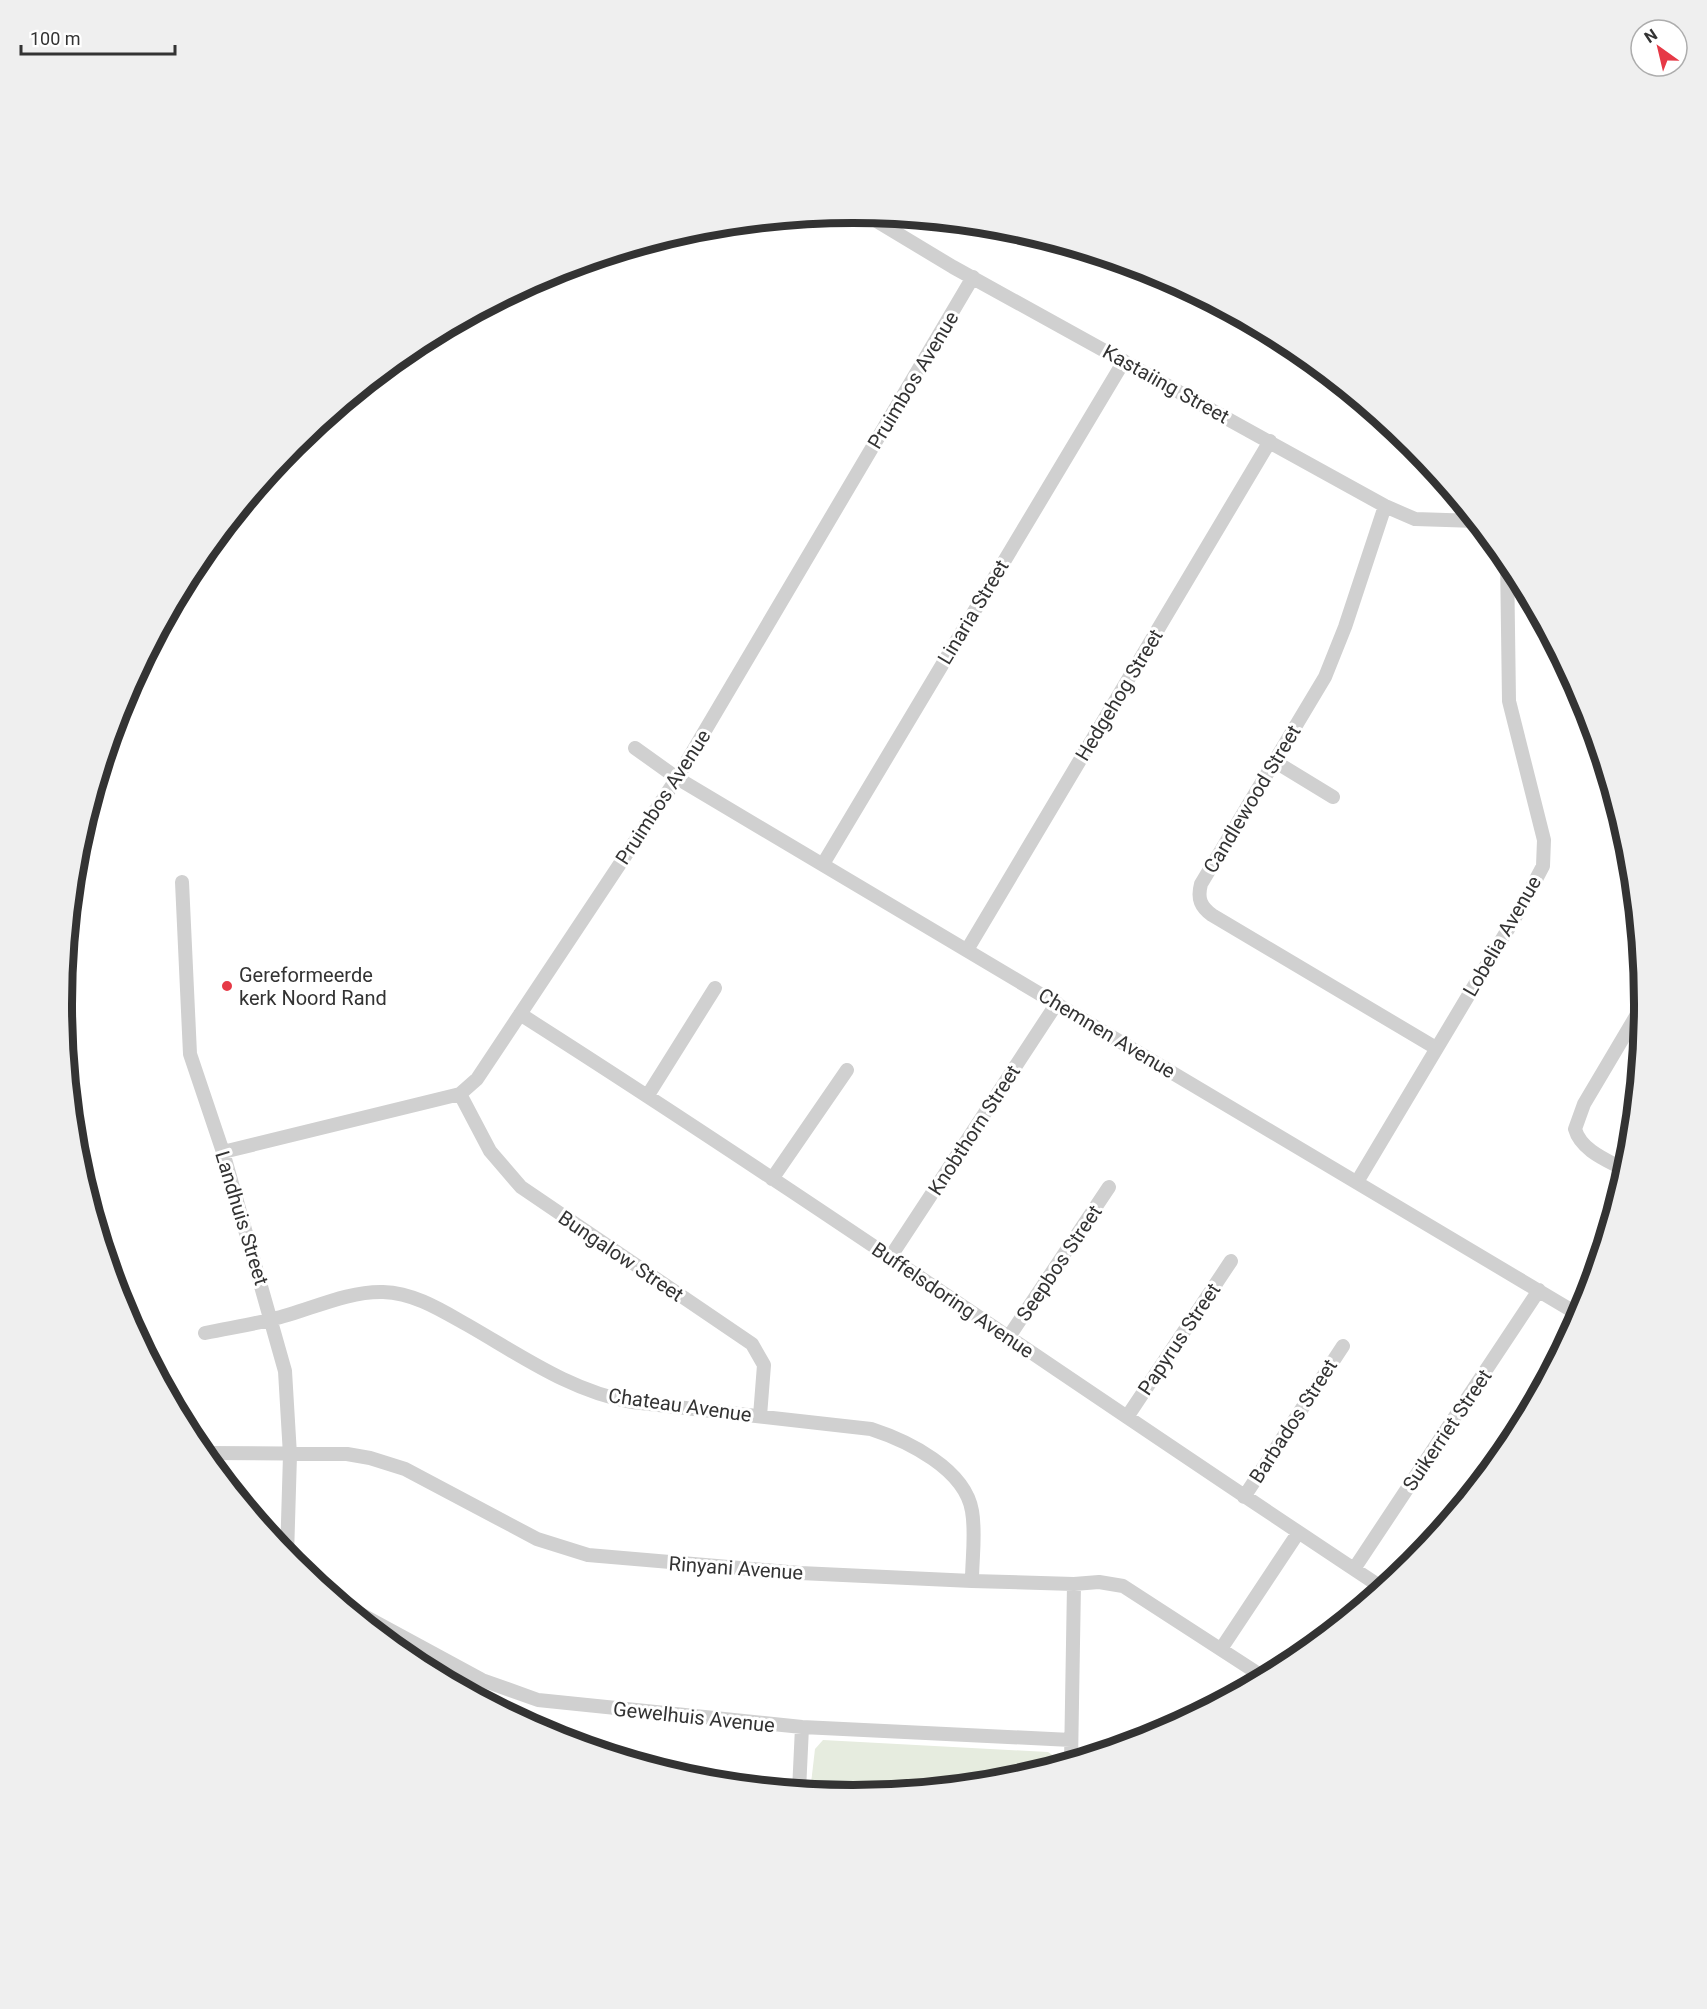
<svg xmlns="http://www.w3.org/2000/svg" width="1707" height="2009" viewBox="0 0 1707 2009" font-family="Roboto,sans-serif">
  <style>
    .green { fill: #e6ecdf }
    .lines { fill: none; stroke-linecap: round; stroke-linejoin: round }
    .minor { stroke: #d0d0d0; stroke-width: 14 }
    .poi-dot { fill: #e63946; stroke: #fff; stroke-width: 2 }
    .labels { text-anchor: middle; stroke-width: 6; stroke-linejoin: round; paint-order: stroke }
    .street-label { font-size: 20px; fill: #333; stroke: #fff }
    .poi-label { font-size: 20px; fill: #333; stroke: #fff; text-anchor: start }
    .rim { fill: none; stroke: #333; stroke-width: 8 }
  </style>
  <rect width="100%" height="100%" fill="#fff"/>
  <path class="green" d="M823 1740 1048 1752 1058 1759V1766L1008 1781 853 1796 810 1792 815 1749Z"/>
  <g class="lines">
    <path class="minor" d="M865 214 953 267 1385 506 1415 519 1477 521
      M1385 506 1345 627 1325 677 1201 884C1197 899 1201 907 1212 915L1436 1048
      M635 748 677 778 1581 1316
      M1274 761 1333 797
      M823 864 1124 361
      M182 882 190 1054 223 1152 285 1371 290 1455 287 1556
      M967 950 1270 441
      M520 1014C812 1200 1095 1398 1384 1589
      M460 1094 490 1151 521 1187 752 1344 764 1365 760 1416
      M648 1095 715 988
      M223 1152 460 1094 477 1079 677 778 973 277
      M1627 1171C1609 1161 1581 1151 1575 1129L1584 1104 1645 1001
      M772 1179 847 1070
      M1357 1182 1523 904 1543 866 1544 840 1509 701 1507 558
      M891 1256 1057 1003
      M205 1333C228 1328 251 1325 273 1319 308 1311 346 1291 383 1292 416 1293 444 1312 471 1327 523 1357 573 1392 632 1402L871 1429C908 1441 965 1469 972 1511 976 1534 972 1558 972 1581
      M1008 1338 1109 1187
      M1127 1417 1231 1261
      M202 1453 347 1454 370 1458 405 1469 537 1539 588 1555 800 1573 972 1581 1074 1584 1099 1582 1123 1586 1265 1678
      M1244 1497 1343 1346
      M1354 1569 1539 1290
      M340 1603 482 1680 538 1700 802 1727 1071 1740
      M1221 1649 1298 1533
      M1071 1762 1074 1584
      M799 1791 802 1727"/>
  </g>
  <circle class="poi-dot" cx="227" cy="986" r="6"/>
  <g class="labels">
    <g class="street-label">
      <text transform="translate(913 380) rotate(-59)" y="7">Pruimbos Avenue</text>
      <text transform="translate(1166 384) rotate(29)" y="7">Kastaiing Street</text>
      <text transform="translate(973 612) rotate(-59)" y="7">Linaria Street</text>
      <text transform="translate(1119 695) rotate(-59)" y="7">Hedgehog Street</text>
      <text transform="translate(663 797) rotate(-57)" y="7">Pruimbos Avenue</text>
      <text transform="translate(1252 799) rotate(-59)" y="7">Candlewood Street</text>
      <text transform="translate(1502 936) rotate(-60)" y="7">Lobelia Avenue</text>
      <text transform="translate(1107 1033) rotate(31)" y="7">Chemnen Avenue</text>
      <text transform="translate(974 1130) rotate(-57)" y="7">Knobthorn Street</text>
      <text transform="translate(242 1218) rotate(73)" y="7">Landhuis Street</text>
      <text transform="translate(621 1256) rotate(34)" y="7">Bungalow Street</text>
      <text transform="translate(1059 1263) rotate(-56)" y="7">Seepbos Street</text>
      <text transform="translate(953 1300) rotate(34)" y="7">Buffelsdoring Avenue</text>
      <text transform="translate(1179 1339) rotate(-56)" y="7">Papyrus Street</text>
      <text transform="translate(680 1405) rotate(8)" y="7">Chateau Avenue</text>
      <text transform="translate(1293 1421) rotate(-57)" y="7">Barbados Street</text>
      <text transform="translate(1447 1430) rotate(-56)" y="7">Suikerriet Street</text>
      <text transform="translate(736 1568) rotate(4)" y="7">Rinyani Avenue</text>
      <text transform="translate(694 1717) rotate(6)" y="7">Gewelhuis Avenue</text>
    </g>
    <g class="poi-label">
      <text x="239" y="982">Gereformeerde<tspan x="239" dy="23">kerk Noord Rand</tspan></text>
    </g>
  </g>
  <path d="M0 0H1707V2009H0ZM72 1004a781 781 0 1 1 1562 0a781 781 0 1 1-1562 0Z" fill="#efefef" fill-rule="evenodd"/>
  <path class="rim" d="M72 1004a781 781 0 1 1 1562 0a781 781 0 1 1-1562 0Z"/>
  <g transform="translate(1659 48) rotate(326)"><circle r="28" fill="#ffffff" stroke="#adadad" stroke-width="1.5"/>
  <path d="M0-4.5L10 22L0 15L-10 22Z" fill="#e63946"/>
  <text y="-9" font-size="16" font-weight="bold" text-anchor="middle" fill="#333333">N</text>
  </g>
  <path d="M21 45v9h154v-9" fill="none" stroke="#333333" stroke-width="3"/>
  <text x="30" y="45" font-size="18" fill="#333333" stroke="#ffffff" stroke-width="4.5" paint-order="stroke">100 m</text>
</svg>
